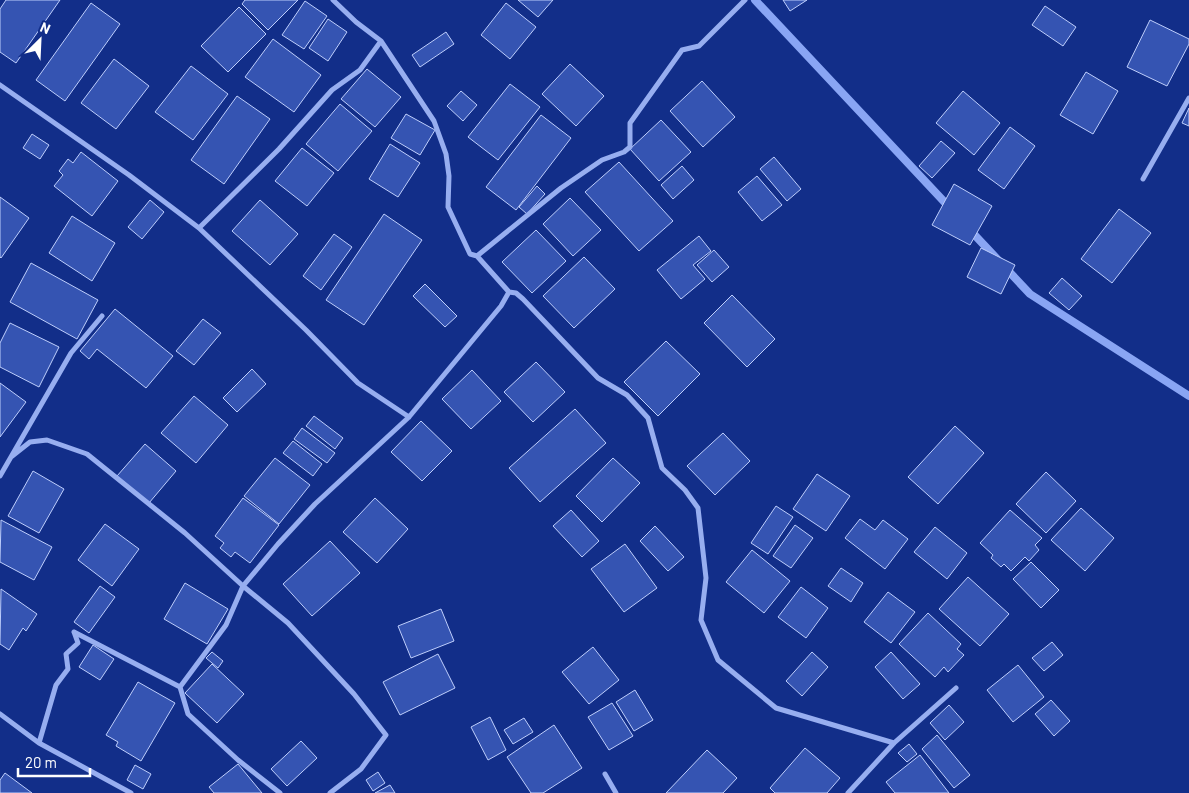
<svg xmlns="http://www.w3.org/2000/svg" width="1189" height="793" viewBox="0 0 1189 793" font-family="Barlow,sans-serif">
  <style>
    .lines { fill: none; stroke-linecap: round; stroke-linejoin: round }
    .stream { stroke: #89a5f4; stroke-width: 8 }
    .building { fill: #3554b2; stroke: #becefc }
    .minor { stroke: #97aef0; stroke-width: 5 }
  </style>
  <rect width="100%" height="100%" fill="#122e89"/>
  <g class="lines">
    <path class="stream" d="M755 0 951 209
      M969 229 1030 294 1189 396"/>
  </g>
  <path class="building" d="M6 0H60L16 63 0 52V9Z
    M245 0H298L268 30 242 4Z
    M518 0H553L538 17Z
    M783 0H807L790 11Z
    M305 1 327 16 304 49 282 35Z
    M91 3 120 24 65 101 36 80Z
    M506 3 536 27 510 59 481 35Z
    M1045 6 1076 27 1063 46 1032 25Z
    M239 7 266 34 228 72 201 46Z
    M328 19 347 32 328 61 309 48Z
    M1150 20 1189 39V44L1167 86 1127 67Z
    M446 32 454 44 420 67 412 55Z
    M273 39 321 75 294 112 245 77Z
    M114 59 149 86 116 129 81 103Z
    M570 64 604 96 576 126 542 94Z
    M191 66 228 94 193 140 155 112Z
    M367 69 401 97 375 127 341 99Z
    M1086 72 1118 91 1093 134 1060 115Z
    M702 81 735 117 703 147 670 111Z
    M510 84 540 107 498 160 468 137Z
    M461 91 477 105 463 121 447 106Z
    M963 91 1000 123 974 155 936 123Z
    M237 96 270 119 224 184 191 160Z
    M340 104 372 131 338 171 306 144Z
    M1189 108V126L1182 123Z
    M406 114 435 130 420 155 391 138Z
    M541 115 571 138 516 210 486 187Z
    M661 120 691 152 659 181 630 149Z
    M1010 127 1035 146 1004 189 978 170Z
    M32 134 49 145 40 159 23 148Z
    M941 141 955 153 932 178 919 166Z
    M390 144 420 163 398 197 369 179Z
    M302 148 334 173 307 206 275 181Z
    M81 152 118 181 92 216 54 186 63 175 59 171 68 159 73 163Z
    M774 157 801 189 787 201 760 169Z
    M619 162 673 221 639 251 585 192Z
    M682 166 694 180 673 199 661 185Z
    M757 176 782 205 762 221 738 192Z
    M954 184 992 206 970 245 932 225Z
    M537 186 545 194 527 214 519 207Z
    M0 197 29 218 1 258 0 257Z
    M570 198 601 230 573 256 543 224Z
    M150 200 164 212 142 239 128 227Z
    M260 200 298 234 270 265 232 231Z
    M1119 209 1151 233 1112 283 1081 259Z
    M384 214 422 240 364 325 326 300Z
    M72 216 115 243 92 281 49 253Z
    M536 230 566 261 532 293 502 262Z
    M334 234 352 247 321 290 303 276Z
    M699 236 711 251 693 265 705 279 681 299 657 270Z
    M981 248 1015 265 1001 294 967 277Z
    M714 250 729 267 712 282 697 265Z
    M584 257 615 289 574 328 543 296Z
    M31 263 98 300 77 339 10 302Z
    M1062 278 1082 296 1069 310 1049 293Z
    M425 284 457 316 445 327 413 296Z
    M732 295 775 339 747 367 704 323Z
    M115 309 173 356 146 388 97 349 89 359 80 351Z
    M203 319 221 333 194 365 176 351Z
    M10 323 59 347 39 387 0 367V343Z
    M666 341 700 374 658 416 624 382Z
    M536 362 565 392 533 422 504 392Z
    M252 369 266 384 237 412 223 398Z
    M472 370 501 401 471 429 442 399Z
    M0 383 26 402 0 437Z
    M194 396 228 425 196 463 161 433Z
    M575 409 606 443 540 502 509 468Z
    M314 416 343 438 335 449 306 426Z
    M421 421 452 451 422 481 391 452Z
    M955 426 984 453 938 504 908 477Z
    M302 428 335 453 327 463 294 439Z
    M723 433 750 461 715 495 687 466Z
    M293 441 322 464 313 476 283 453Z
    M145 444 176 471 149 503 117 476Z
    M275 458 310 485 279 524 244 496Z
    M613 458 640 483 602 522 576 496Z
    M33 471 64 489 39 533 8 516Z
    M1046 472 1076 501 1046 533 1016 504Z
    M817 474 850 496 826 531 793 509Z
    M243 498 279 525 250 563 235 552 231 557 220 548 224 543 215 536Z
    M375 498 408 529 377 563 343 532Z
    M776 506 793 517 768 554 751 543Z
    M1081 508 1114 538 1085 571 1051 540Z
    M571 510 599 541 582 557 553 526Z
    M1010 510 1042 538 1035 545 1039 550 1029 561 1025 557 1011 571 1004 564 1001 567 991 558 993 555 980 543Z
    M860 519 875 530 883 520 908 539 885 569 845 538Z
    M1 520 52 547 34 580 0 562Z
    M105 524 139 549 112 586 78 560Z
    M795 525 813 538 791 568 773 556Z
    M655 526 684 557 668 571 640 541Z
    M935 527 967 553 947 579 914 552Z
    M330 541 360 573 312 616 283 584Z
    M625 544 657 588 624 612 591 569Z
    M752 550 790 581 764 613 726 582Z
    M1031 562 1059 590 1041 608 1013 579Z
    M841 568 863 583 851 602 828 586Z
    M968 577 1009 614 980 646 939 609Z
    M185 583 228 609 207 644 164 619Z
    M100 586 115 597 89 633 74 622Z
    M801 587 828 608 806 638 778 617Z
    M1 589 37 614 26 631 23 628 9 650 0 644Z
    M888 592 915 612 891 643 864 622Z
    M441 609 454 641 411 658 398 626Z
    M928 613 961 644 957 649 964 655 948 672 944 667 935 677 899 644Z
    M1052 642 1063 655 1044 671 1032 658Z
    M93 645 114 659 100 680 79 667Z
    M593 647 619 680 589 704 562 672Z
    M212 652 223 661 218 668 206 658Z
    M812 652 828 667 802 696 786 681Z
    M891 652 920 684 903 699 875 667Z
    M438 654 455 688 400 715 383 682Z
    M212 664 244 694 217 723 185 693Z
    M1018 665 1044 697 1013 722 987 690Z
    M138 682 175 703 141 761 116 746 118 742 106 735Z
    M635 690 653 720 634 731 616 702Z
    M1051 700 1070 721 1054 736 1035 714Z
    M612 703 633 736 609 750 588 717Z
    M949 705 964 722 945 740 930 723Z
    M490 717 506 750 488 760 471 727Z
    M524 718 533 732 513 744 504 730Z
    M554 725 582 768 543 793H531L507 757Z
    M937 735 970 775 954 788 922 749Z
    M301 741 317 758 287 786 271 769Z
    M909 744 917 754 907 762 898 753Z
    M805 748 840 778 827 793H775L770 788Z
    M707 750 737 778 723 793H666Z
    M920 755 949 793H895L886 782Z
    M238 764 262 793H214L209 787Z
    M135 765 151 774 143 789 127 780Z
    M378 772 385 783 373 791 366 780Z
    M5 773 32 793H0V780Z
    M390 785 395 793H375Z"/>
  <g class="lines">
    <path class="minor" d="M333 0 356 22 381 41 434 121 446 154 449 176 448 207 470 254 477 256 509 292 516 293 523 299 598 378 627 395 648 418 662 468 685 490 698 508 706 578 701 620 718 660 776 708 894 743
      M0 85 129 175 199 228 306 330 358 383 409 417
      M1143 179 1189 98
      M199 228 279 149 332 90 360 70 381 41
      M477 256 561 188 602 160 624 152 630 147V123L682 50 699 46 745 0
      M11 457 30 442 47 440 87 454 185 533 243 586 288 623 354 694 386 735 361 769 330 793
      M0 476 71 353 102 316
      M74 632 180 687 188 714 238 760 280 793
      M180 687 226 625 243 586 278 544 315 504 409 417 501 306 509 292
      M0 714 39 743 131 793
      M39 743 56 685 68 669 66 654 78 643 74 632
      M605 774 616 793
      M848 793 894 743 956 688"/>
  </g>
  <g transform="translate(40 40) rotate(24)" stroke="#122e89" stroke-width="4" paint-order="stroke">
  <path d="M0-4L9 19L0 12L-9 19Z" fill="#ffffff"/>
  <text y="-8" font-size="14" font-weight="bold" text-anchor="middle" fill="#ffffff">N</text>
  </g>
  <path d="M18 768v8h72v-8" fill="none" stroke="#ffffff" stroke-width="2.5"/>
  <text x="25" y="768" font-size="15" fill="#ffffff" stroke="#122e89" stroke-width="4" paint-order="stroke">20 m</text>
</svg>
